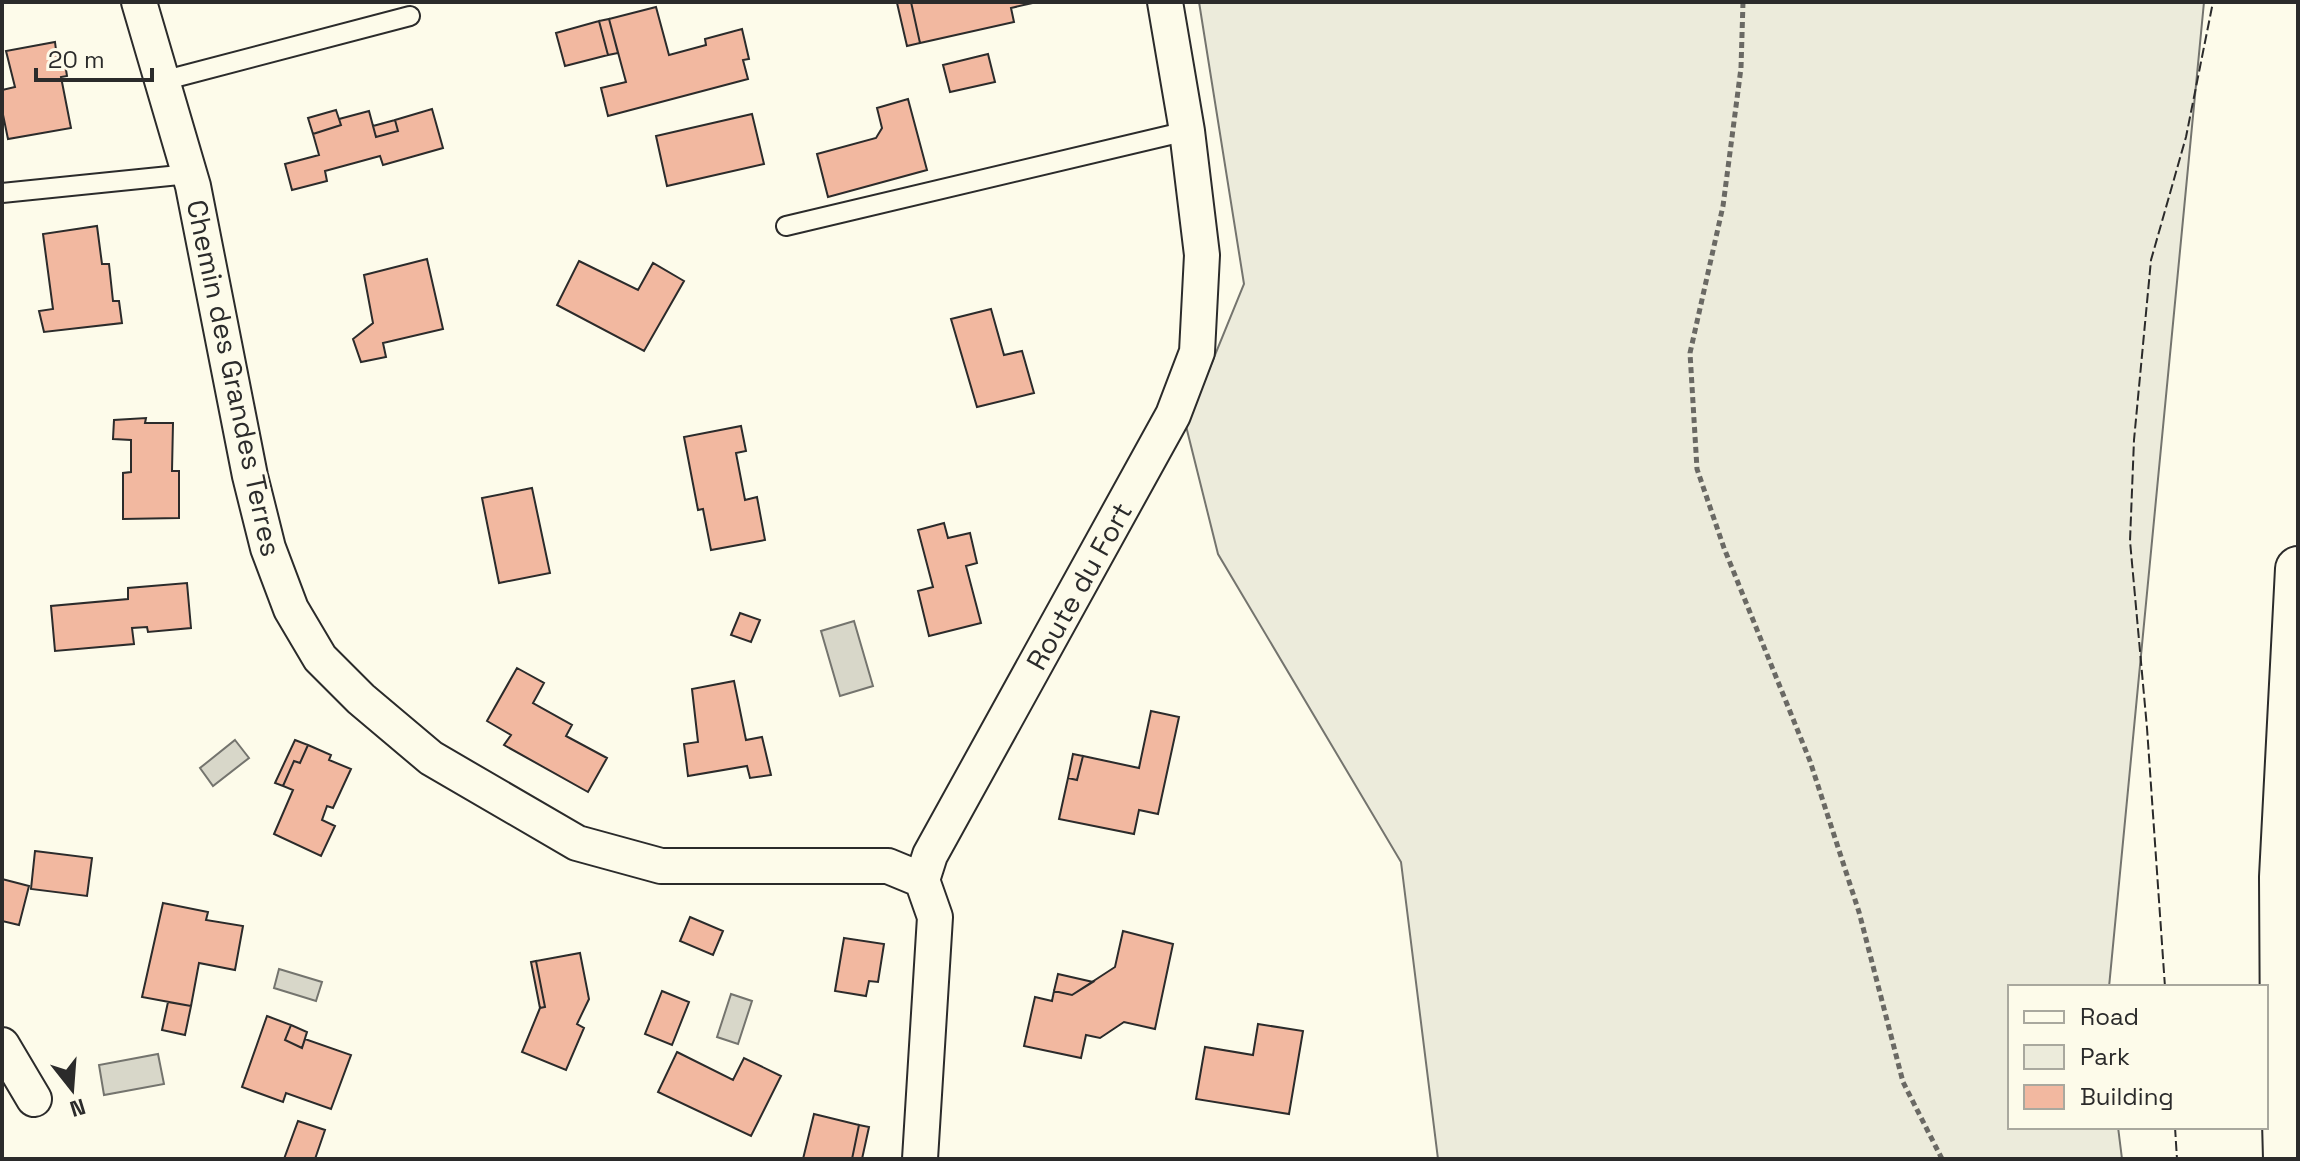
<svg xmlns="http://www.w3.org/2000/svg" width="2300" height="1161" viewBox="0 0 2300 1161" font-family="'Space Grotesk',sans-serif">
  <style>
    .green { fill: #ecebdb; stroke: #74746e; stroke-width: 2 }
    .water { fill: #d8d7c9; stroke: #74746e; stroke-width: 2 }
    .building { fill: #f2b8a0; stroke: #2b2b2b; stroke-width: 2 }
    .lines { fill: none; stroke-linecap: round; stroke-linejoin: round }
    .service-casing { stroke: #2b2b2b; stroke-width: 22 }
    .minor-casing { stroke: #2b2b2b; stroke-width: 38 }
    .motorway-casing { stroke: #2b2b2b; stroke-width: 48 }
    .path { stroke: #6a6964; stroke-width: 5; stroke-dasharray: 6 4; stroke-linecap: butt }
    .service { stroke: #fdfbea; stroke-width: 18 }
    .minor { stroke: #fdfbea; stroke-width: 34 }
    .motorway { stroke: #fdfbea; stroke-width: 44 }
    .fence { stroke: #2b2b2b; stroke-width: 2; stroke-dasharray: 10 4; stroke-linecap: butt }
    .labels { text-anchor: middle; stroke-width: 6; stroke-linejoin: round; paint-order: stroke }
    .street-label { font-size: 28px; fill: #2b2b2b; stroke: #fdfbea }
  </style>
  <rect width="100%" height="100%" fill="#fdfbea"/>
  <path class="green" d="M1199 2H2204L2109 987H2010V1127H2118L2122 1159H1438L1401 862 1218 554 1186 426 1244 284Z"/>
  <path class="water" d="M854 621 873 686 840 696 821 631Z
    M235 740 249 758 213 786 200 768Z
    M279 969 322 982 316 1001 274 988Z
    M731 994 752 1001 738 1044 717 1037Z
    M158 1054 164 1084 104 1095 99 1065Z"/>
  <path class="building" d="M911 2H1037L1011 8 1014 22 920 43Z
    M911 2 920 43 907 46 897 3Z
    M656 7 669 55 706 45 705 39 742 29 749 59 743 60 748 79 608 116 601 88 626 82 609 19Z
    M609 19 618 53 608 55 599 21Z
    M599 21 608 55 565 66 556 33Z
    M55 42 57 58 64 57 67 76 61 77 71 128 8 139 2 110V90L15 87 6 51Z
    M988 54 995 82 950 92 943 65Z
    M908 99 927 170 828 197 817 154 876 138 882 128 877 108Z
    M432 109 443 148 383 165 380 156 325 171 327 181 292 190 285 164 319 155 313 134 341 125 339 119 369 111 376 137 398 131 395 120Z
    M336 110 341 125 313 134 308 118Z
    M752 114 764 164 667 186 656 136Z
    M395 120 398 131 376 137 373 126Z
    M97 226 102 264H109L113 301H119L122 323 44 332 39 311 53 309 43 234Z
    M427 259 443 329 383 343 386 357 361 362 353 339 373 323 364 275Z
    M579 261 638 290 653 263 684 281 644 351 557 305Z
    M991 309 1004 355 1022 351 1034 393 977 407 951 319Z
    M146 418 145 423H173L172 471H179V518L123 519V473L131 472V440L113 439 114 420Z
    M741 426 746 451 736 453 745 500 757 497 765 540 711 550 703 509 698 510 684 437Z
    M532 488 550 573 499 583 482 498Z
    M944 523 948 538 970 533 977 563 966 566 981 623 929 636 918 591 933 587 918 530Z
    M187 583 191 628 148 632 147 627 132 628 134 644 55 651 51 606 128 599V588Z
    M740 613 760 620 751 642 731 635Z
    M517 668 544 683 533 703 572 725 566 736 607 758 588 792 504 745 511 735 487 721Z
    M734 681 746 740 762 737 771 775 750 778 747 766 688 776 684 744 698 742 692 689Z
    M1151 711 1179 717 1158 814 1139 810 1134 834 1059 819 1068 778 1077 780 1083 756 1139 768Z
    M295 740 308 745 300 763 294 761 283 786 275 783Z
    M308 745 331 755 329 760 351 769 333 808 327 806 322 820 335 826 321 856 274 834 293 790 283 786 294 761 300 763Z
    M1073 754 1083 756 1077 780 1068 778Z
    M35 851 92 858 87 896 31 889Z
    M2 879 29 886 19 925 2 921Z
    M163 903 208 912 206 920 243 926 235 970 199 963 191 1006 142 997Z
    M690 917 723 931 713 955 680 941Z
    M1123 931 1173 944 1155 1029 1124 1022 1100 1038 1086 1035 1081 1058 1024 1046 1035 997 1052 1001 1054 991 1072 995 1115 967Z
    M844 938 884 944 878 982 869 981 866 996 835 991Z
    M580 953 589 999 577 1024 584 1028 566 1070 522 1052 540 1008 545 1007 536 961Z
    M536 961 545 1007 540 1008 531 962Z
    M1058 974 1093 982 1072 995 1054 991Z
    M662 991 689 1002 672 1045 645 1034Z
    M168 1002 191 1006 185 1035 162 1030Z
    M267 1016 291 1025 285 1040 302 1048 305 1039 351 1055 331 1109 286 1093 283 1102 242 1087Z
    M1258 1024 1303 1031 1289 1114 1196 1099 1205 1047 1253 1055Z
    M291 1025 307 1032 302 1048 285 1040Z
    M677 1052 733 1080 744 1058 781 1076 751 1136 658 1092Z
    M814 1114 859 1125 852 1159H803Z
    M298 1121 325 1130 315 1159H284Z
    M859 1125 869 1127 862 1159H852Z"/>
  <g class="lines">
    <defs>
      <path id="service" d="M162 81 410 16
        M2 193 189 174
        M786 226 1187 131"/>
      <path id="minor" d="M139 2 193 186 250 476 268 548 291 609 320 658 361 699 431 758 577 843 661 866H888L922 880
        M2 1045 34 1099
        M920 1159 935 917 922 880 930 855 1173 415 1197 352 1202 255 1187 131 1165 2"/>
      <path id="motorway" d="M2286 1159 2283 1046 2282 877 2298 569"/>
    </defs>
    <use href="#service" class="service-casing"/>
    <use href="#minor" class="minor-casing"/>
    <use href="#motorway" class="motorway-casing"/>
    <path class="path" d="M1743 2 1741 68 1723 206 1690 353 1697 469 1724 548 1810 761 1859 912 1903 1082 1942 1159"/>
    <use href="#service" class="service"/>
    <use href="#minor" class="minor"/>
    <use href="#motorway" class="motorway"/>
    <path class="fence" d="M2165 987 2147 728 2130 541 2134 440 2151 260 2186 137 2213 2
      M2175 1127 2177 1159"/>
  </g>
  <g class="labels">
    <g class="street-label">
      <text transform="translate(234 378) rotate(78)" y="10">Chemin des Grandes Terres</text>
      <text transform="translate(1079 586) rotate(-61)" y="10">Route du Fort</text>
    </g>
  </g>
  <rect width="2300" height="1161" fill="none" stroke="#2b2b2b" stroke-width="8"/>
  <rect x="2008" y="985" width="260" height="144" fill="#fdfbea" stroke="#a9a89e" stroke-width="2"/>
  <rect x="2024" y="1011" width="40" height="12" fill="#fdfbea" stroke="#a9a89e" stroke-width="2"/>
  <text x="2080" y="1025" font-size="24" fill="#2b2b2b">Road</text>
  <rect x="2024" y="1045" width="40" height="24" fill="#ecebdb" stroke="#a9a89e" stroke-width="2"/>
  <text x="2080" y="1065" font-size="24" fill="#2b2b2b">Park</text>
  <rect x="2024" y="1085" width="40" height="24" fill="#f2b8a0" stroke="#a9a89e" stroke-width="2"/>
  <text x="2080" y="1105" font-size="24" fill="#2b2b2b">Building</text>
  <g transform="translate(72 1089) rotate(163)" stroke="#fdfbea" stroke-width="6" paint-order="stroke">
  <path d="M0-6L14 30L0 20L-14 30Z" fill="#2b2b2b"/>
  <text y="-12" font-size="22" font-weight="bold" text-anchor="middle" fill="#2b2b2b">N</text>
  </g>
  <path d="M36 68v12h116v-12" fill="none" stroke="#2b2b2b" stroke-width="4"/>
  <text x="48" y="68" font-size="24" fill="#2b2b2b" stroke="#fdfbea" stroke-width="6" paint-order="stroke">20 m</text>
</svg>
